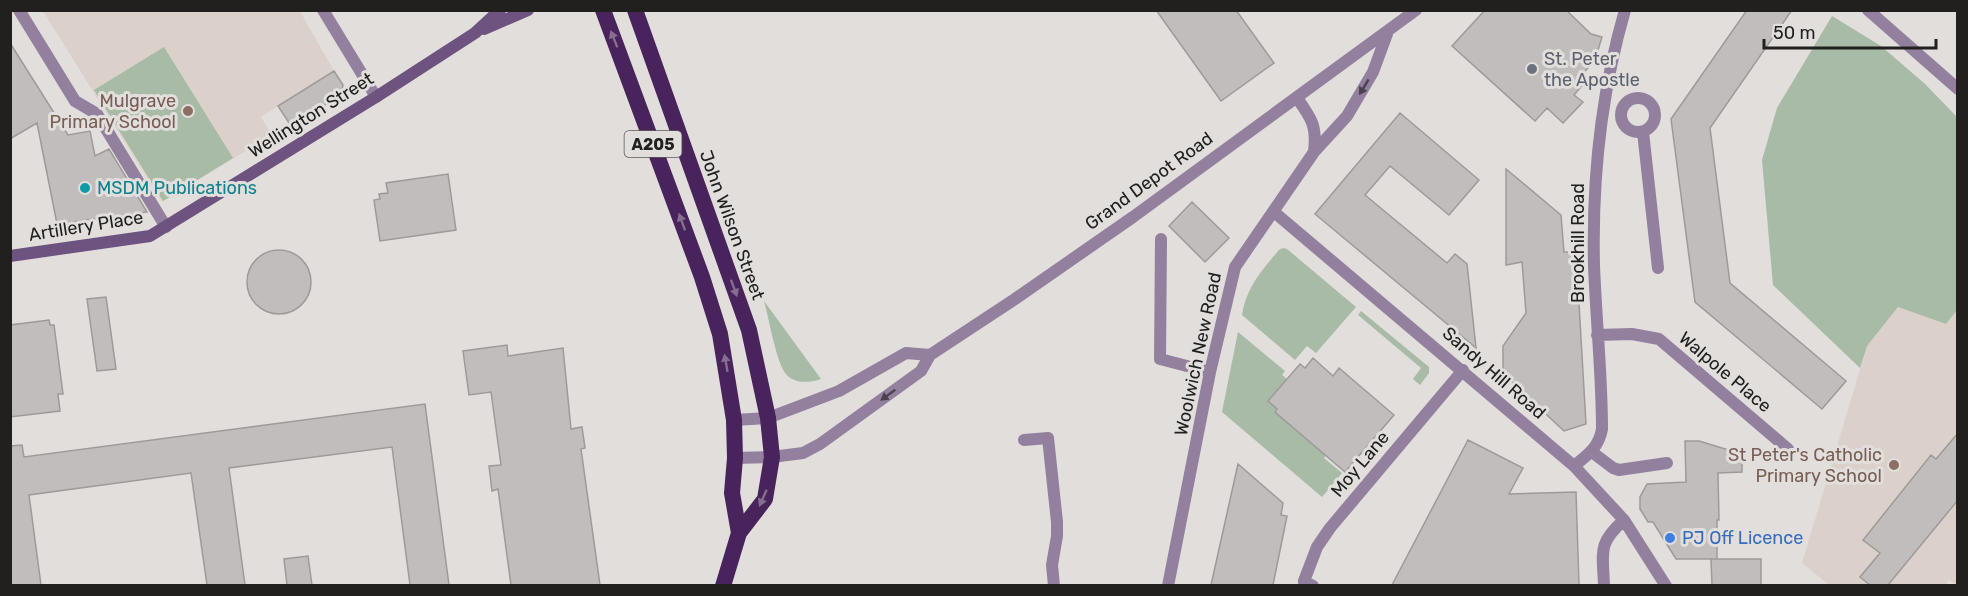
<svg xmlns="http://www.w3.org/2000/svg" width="1968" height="596" viewBox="0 0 1968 596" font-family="Rubik,sans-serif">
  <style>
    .built { fill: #dbd1ca }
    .green { fill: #a7bba6 }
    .building { fill: #c1bdbc; stroke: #9e9a99; stroke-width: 1.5 }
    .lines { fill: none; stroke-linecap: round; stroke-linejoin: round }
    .minor { stroke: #93809f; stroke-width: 12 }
    .secondary { stroke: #6e527f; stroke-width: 12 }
    .trunk { stroke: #49235c; stroke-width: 16 }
    .oneway { fill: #866e8f }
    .oneway2 { fill: #49424c }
    .worship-dot { fill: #6b7280; stroke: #e1dedc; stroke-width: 2 }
    .education-dot { fill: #8d6e63; stroke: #e1dedc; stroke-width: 2 }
    .culture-dot { fill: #0f9aa8; stroke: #e1dedc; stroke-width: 2 }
    .shop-dot { fill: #3f7fe0; stroke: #e1dedc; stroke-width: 2 }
    .labels { text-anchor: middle; stroke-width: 6; stroke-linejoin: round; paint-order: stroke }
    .shield { fill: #e1dedc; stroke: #5b5958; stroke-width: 1.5 }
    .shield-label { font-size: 16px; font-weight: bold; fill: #21201f }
    .worship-label { font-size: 18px; fill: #5b616d; stroke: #e1dedc; text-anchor: start }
    .education-label { font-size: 18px; fill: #785e54; stroke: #e1dedc; text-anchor: end }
    .street-label { font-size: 18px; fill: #21201f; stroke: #e1dedc }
    .culture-label { font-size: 18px; fill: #0d838f; stroke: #e1dedc; text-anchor: start }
    .shop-label { font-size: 18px; fill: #366cbe; stroke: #e1dedc; text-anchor: start }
  </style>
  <rect width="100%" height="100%" fill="#e1dedc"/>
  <path class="built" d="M43 11H300L334 71 261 117 272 135 162 202Z
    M1898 307 1946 324 1957 310V585L1948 580 1946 586 1829 585 1802 563 1867 346Z"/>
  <path class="green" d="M1832 16 1881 46 1925 84 1957 117V310L1946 324 1898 307 1867 346 1860 368 1773 285 1762 160 1777 108Z
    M164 47 233 158 163 201 94 90Z
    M1283 248 1287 249 1356 307 1316 353 1307 346 1295 360 1242 315C1246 288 1261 271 1279 250Z
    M764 301 821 379C810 383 794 384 786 374 776 362 769 318 764 301Z
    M1361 311 1429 367V373L1420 385 1413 379 1421 368 1358 315Z
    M1238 332 1285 371 1282 375 1287 379 1277 409 1326 455 1324 458 1342 473 1322 497 1222 412Z"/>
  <path class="building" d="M1156 10H1236L1274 63 1221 101Z
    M1485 10H1566L1591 34 1602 37 1595 60 1580 77 1585 82 1574 95 1583 102 1563 123 1547 108 1535 121 1452 46Z
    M1747 10H1792L1710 128 1730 283 1846 381 1822 409 1695 302 1671 119Z
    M10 43 68 135 90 131 95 156 109 149 147 212 57 224 37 123 10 139Z
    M334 71 343 85 341 95 291 126 278 106Z
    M1400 113 1479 180 1449 215 1390 166 1365 195 1447 263 1455 254 1467 264 1476 348 1315 214Z
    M1506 169 1561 215 1564 252H1576L1586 424 1564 431 1503 374V346L1526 313 1522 262 1506 265Z
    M448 174 456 230 380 241 374 200 380 199 379 194 388 193 386 183Z
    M1192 202 1229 238 1205 262 1169 226Z
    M247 282a32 32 0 1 1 64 0a32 32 0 1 1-64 0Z
    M106 297 116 369 97 371 87 299Z
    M49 320 50 325H54L63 394H58L60 411 10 417V325Z
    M507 345 508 356 563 348 571 429 582 427 585 448 581 449 600 585H511L498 489 492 491 489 466 501 465 491 392 469 395 463 351Z
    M1313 358 1333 376 1339 368 1394 415 1345 472 1275 412 1277 409 1268 401 1300 364 1305 368Z
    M425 404 449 585H410L392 447 229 468 245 585H207L191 473 29 495 41 585H10V446L22 445 24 457Z
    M1958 433V500L1888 585H1870L1860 577 1880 553 1863 540 1931 455 1936 459Z
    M1468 440 1523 468 1509 494 1576 492 1579 585H1392Z
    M1685 441H1699L1742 454V472L1718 473 1719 520H1717V559H1676L1653 522H1648L1640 509V497L1647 484 1686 482Z
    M1238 464 1283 503 1281 515 1287 516 1273 585H1211Z
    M308 556 312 585H287L284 559Z
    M1711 559H1761V585H1712Z"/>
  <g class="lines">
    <path class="minor" d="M19 10 75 101 97 114 166 227
      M323 10 376 97
      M1868 10 1958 89
      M1297 98C1312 119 1317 126 1314 152
      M1621 115a17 17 0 1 1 34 0a17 17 0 1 1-34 0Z
      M1643 132 1658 268
      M1274 212 1574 466 1624 520 1666 586
      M1161 239 1160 359 1210 372
      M1597 335 1632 334 1659 339 1788 449
      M734 420 768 418 839 391 906 353 930 355
      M1024 440 1048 438 1057 522V536L1052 565 1054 586
      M1592 452 1613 468 1619 470 1667 463
      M735 458 772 457 803 453 820 444 921 371 930 355 1015 299 1133 217 1416 10
      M1574 466C1588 455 1599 447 1602 429 1602 375 1596 319 1594 265 1592 179 1601 93 1625 10
      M1168 586 1210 372 1235 267 1314 152 1347 116 1373 72 1387 34
      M1313 586 1304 581 1317 547 1330 528 1463 370
      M1604 586C1603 552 1597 544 1624 520"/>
    <path class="secondary" d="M484 29 528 10
      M10 256 150 236 376 97 475 33 500 10"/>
    <path class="trunk" d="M603 10 702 277 720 334 734 420 735 458 732 493 739 533
      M635 10 749 330 768 418 772 457 765 499 739 533 723 586"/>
  </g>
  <defs><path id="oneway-solid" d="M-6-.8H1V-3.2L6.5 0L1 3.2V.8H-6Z" transform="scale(1.5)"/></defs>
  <g class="oneway">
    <use href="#oneway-solid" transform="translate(614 39) rotate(-112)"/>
    <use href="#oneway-solid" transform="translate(682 222) rotate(-110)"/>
    <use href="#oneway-solid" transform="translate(734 288) rotate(70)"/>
    <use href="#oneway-solid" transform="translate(726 363) rotate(-100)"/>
    <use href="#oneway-solid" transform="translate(763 498) rotate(114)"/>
  </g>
  <g class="oneway2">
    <use href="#oneway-solid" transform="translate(1364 87) rotate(121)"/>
    <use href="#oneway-solid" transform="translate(888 395) rotate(144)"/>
  </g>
  <circle class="worship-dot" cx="1532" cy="69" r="6"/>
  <g class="education-dot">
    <circle cx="188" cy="111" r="6"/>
    <circle cx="1894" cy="465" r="6"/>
  </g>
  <circle class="culture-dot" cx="85" cy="188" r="6"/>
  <circle class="shop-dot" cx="1670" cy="538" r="6"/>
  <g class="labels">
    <rect class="shield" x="624.5" y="131" width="57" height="26" rx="4.5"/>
    <g class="shield-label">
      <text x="653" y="150">A205</text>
    </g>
    <g class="worship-label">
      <text x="1544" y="65">St. Peter<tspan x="1544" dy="21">the Apostle</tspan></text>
    </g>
    <g class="education-label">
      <text x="176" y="107">Mulgrave<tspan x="176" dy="21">Primary School</tspan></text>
      <text x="1882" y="461">St Peter's Catholic<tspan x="1882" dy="21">Primary School</tspan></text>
    </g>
    <g class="street-label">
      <text transform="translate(311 115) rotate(-32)" y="6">Wellington Street</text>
      <text transform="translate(1149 181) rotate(-36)" y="6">Grand Depot Road</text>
      <text transform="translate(732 225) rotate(70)" y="6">John Wilson Street</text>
      <text transform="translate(86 226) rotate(-9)" y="6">Artillery Place</text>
      <text transform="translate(1578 243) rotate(-90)" y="6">Brookhill Road</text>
      <text transform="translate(1198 354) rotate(-78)" y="6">Woolwich New Road</text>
      <text transform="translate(1725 372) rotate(40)" y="6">Walpole Place</text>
      <text transform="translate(1494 373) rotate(41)" y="6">Sandy Hill Road</text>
      <text transform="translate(1360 464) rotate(-50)" y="6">Moy Lane</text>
    </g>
    <g class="culture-label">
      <text x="97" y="194">MSDM Publications</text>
    </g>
    <g class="shop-label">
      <text x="1682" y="544">PJ Off Licence</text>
    </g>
  </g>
  <rect width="1968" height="596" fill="none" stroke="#21201f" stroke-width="24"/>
  <path d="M1764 39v9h172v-9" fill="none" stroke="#21201f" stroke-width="3"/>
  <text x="1773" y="39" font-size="18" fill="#21201f" stroke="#e1dedc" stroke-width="4.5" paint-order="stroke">50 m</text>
</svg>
